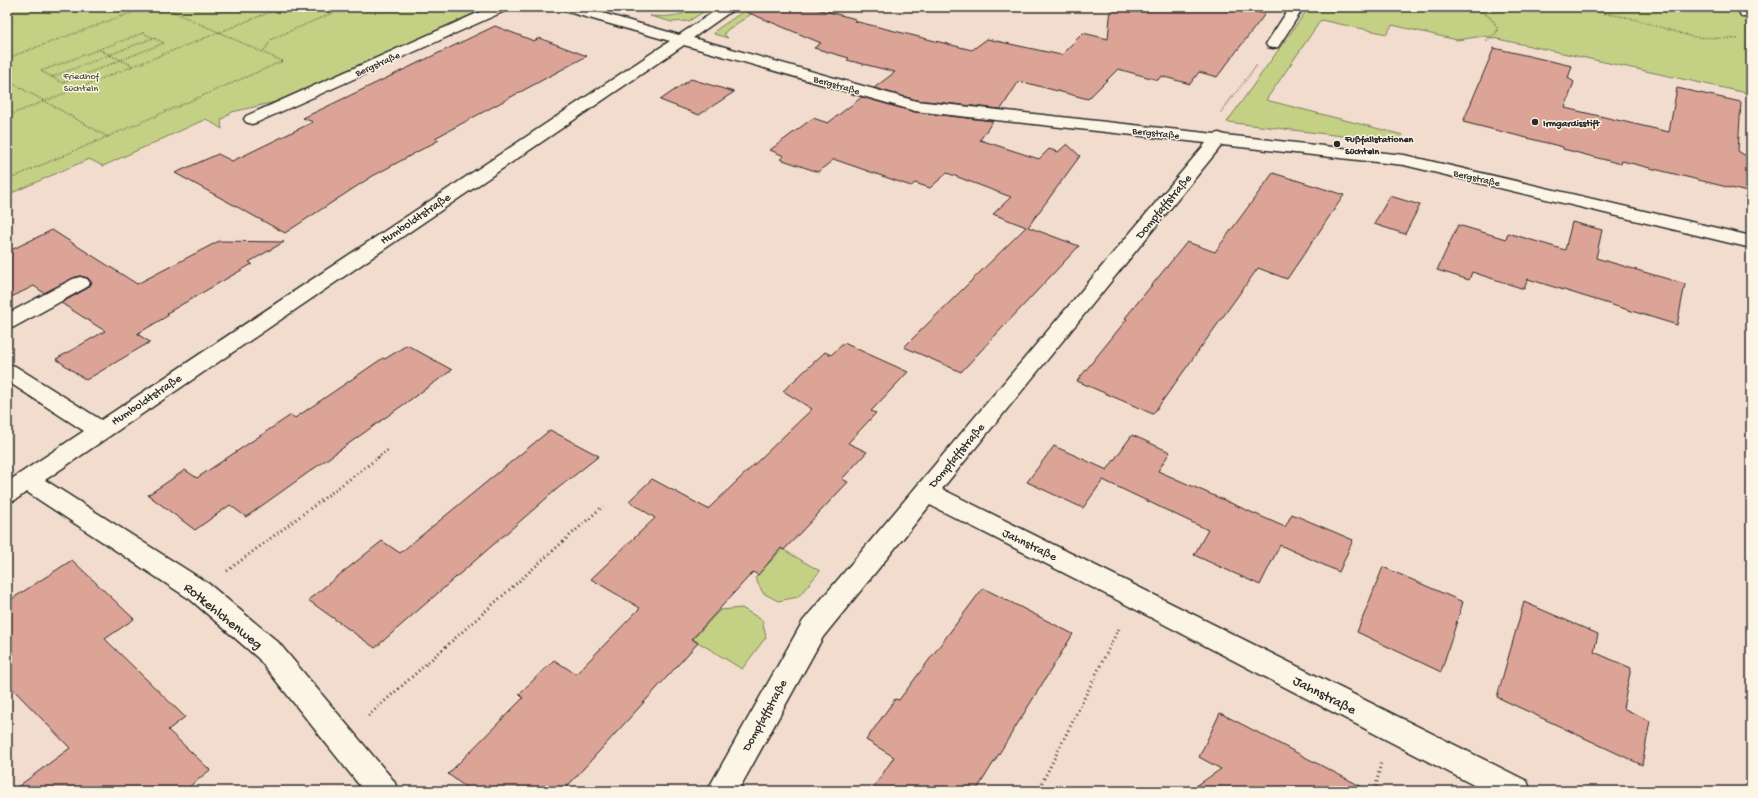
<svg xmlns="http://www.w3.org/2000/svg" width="1758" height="798" viewBox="0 0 1758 798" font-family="'Gochi Hand',sans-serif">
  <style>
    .green { fill: #c4d185; stroke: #787e58 }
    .building { fill: #dca397; stroke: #2b2b2b }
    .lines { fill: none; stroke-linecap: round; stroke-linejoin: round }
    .minor-casing { stroke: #2b2b2b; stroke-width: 3 }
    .path-far2 { stroke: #2b2b2b; stroke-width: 2; stroke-dasharray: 0.5 2; stroke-linecap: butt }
    .path-far1 { stroke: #2b2b2b; stroke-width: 2.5; stroke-dasharray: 1 3; stroke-linecap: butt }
    .path { stroke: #2b2b2b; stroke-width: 3; stroke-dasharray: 1 3.5; stroke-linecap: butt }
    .minor { fill: #fcf5e5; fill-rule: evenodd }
    .poi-dot { fill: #2b2b2b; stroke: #fcf5e5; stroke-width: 1.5 }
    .labels { text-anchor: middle; stroke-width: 3; stroke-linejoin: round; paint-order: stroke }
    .far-street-label { font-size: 10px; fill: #2b2b2b; stroke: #fcf5e5 }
    .far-park-label { font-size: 10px; fill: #515442; stroke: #fcf5e5 }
    .far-poi-label { font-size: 10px; font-weight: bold; fill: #2b2b2b; stroke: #fcf5e5; text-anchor: start }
    .street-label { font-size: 12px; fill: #2b2b2b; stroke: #fcf5e5 }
    .near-street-label { font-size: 14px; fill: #2b2b2b; stroke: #fcf5e5 }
  </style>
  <rect width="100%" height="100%" fill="#f2dcce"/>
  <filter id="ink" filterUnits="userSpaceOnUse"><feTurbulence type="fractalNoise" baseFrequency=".025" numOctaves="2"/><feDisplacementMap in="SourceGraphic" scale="8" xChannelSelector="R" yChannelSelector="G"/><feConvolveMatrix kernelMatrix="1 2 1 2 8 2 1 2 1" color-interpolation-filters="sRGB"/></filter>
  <g filter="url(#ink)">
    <path class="green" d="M7 7H488L284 100 232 112 221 120 222 129 206 119 103 166 89 159 7 195Z
      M696 7H711L689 21 672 22 650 16C669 17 679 17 696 7Z
      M750 7H762L727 30 724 34 728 38 714 34 716 30Z
      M1309 7H1717L1751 13V84L1747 83V93L1484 36 1457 40 1392 25 1387 34 1321 20 1266 100 1403 135 1400 143 1227 122Z
      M782 549 820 571 798 597 778 601 763 593 755 578Z
      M742 608 762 620 766 637 742 669 693 639 720 610Z"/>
    <path class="building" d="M743 7H809L856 19 854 21 972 50 987 39 1061 55 1083 33 1108 39 1111 7H1236L1265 14 1217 77 1199 72 1190 84 1161 76 1158 80 1118 69 1088 99 1019 81 1001 109 916 100 874 88 895 72 847 60 849 58 814 48 821 43 742 10Z
      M495 26 534 41 539 38 587 56 435 138 439 140 371 177 285 233 175 173 218 154 232 161 247 154 313 122 303 118Z
      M1494 48 1572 66 1568 78 1574 82 1565 108 1669 132 1677 88 1741 102 1738 151 1751 159V193L1622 161 1621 164 1563 149V147L1463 122Z
      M691 79 734 92 699 115 660 100Z
      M862 97 915 112 993 121 980 140 1039 159 1049 149 1058 152 1067 144 1080 156 1028 227 1079 246 961 372 904 347 1026 227 993 214 1011 197 947 173 930 188 915 183 911 186 836 160H833L818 172 780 159 784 156 770 150 813 118 828 123Z
      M1273 173 1344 195 1287 279 1258 268 1153 414 1077 381 1127 319 1125 318 1187 242 1215 252Z
      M1390 196 1420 205 1405 234 1374 224Z
      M1572 222 1602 230 1596 258 1685 284 1677 325 1528 279 1524 289 1472 272 1469 280 1437 270 1458 225 1506 239 1508 233 1565 250Z
      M52 230 137 284 219 241 284 242 249 262 252 264 167 313 169 315 137 334 150 342 86 380 56 359 105 331 61 303 88 288 92 283 88 278 80 276 73 278 44 293 34 286 7 299V252Z
      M844 343 908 372 871 411 876 413 848 443 867 452 842 479 848 482 784 550 781 548 758 575 753 572 692 639 698 643 563 791H471L448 774 523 698 519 694 554 660 576 674 640 608 591 579 655 518 629 501 652 479 708 509 812 409 783 391 825 352 831 355Z
      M407 345 452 370 246 517 230 505 195 530 148 495 185 470 197 478 291 415 295 418 383 358 385 359Z
      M550 430 599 456 557 489 375 648 308 600 382 541 400 553Z
      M1132 435 1170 452 1158 471 1285 527 1292 514 1353 540 1339 572 1280 545 1260 585 1194 555 1208 530 1103 480 1083 508 1027 482 1054 446 1107 470Z
      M72 560 134 619 105 639 185 717 168 730 210 770 184 791H12L70 748 7 683V602Z
      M1383 567 1463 602 1441 672 1357 632Z
      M983 588 1073 634 976 791H871L894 757 866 740 895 699 899 700Z
      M1524 602 1598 634 1594 652 1631 668 1623 708 1650 721 1642 765 1497 697Z
      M1220 713 1255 731 1370 791H1189L1221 769 1199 757Z"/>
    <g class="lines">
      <defs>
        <path id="minor" d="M491 7H509L507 10 258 122 252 124 246 122 244 119 246 116Z
          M559 7H581L679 35 721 7H737L693 38 916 101 1215 134 1219 133 1225 135 1404 155 1751 236V248L1404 165 1222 145 942 489 1527 781 1531 791H1485L1125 604 930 505 823 637 738 791H707L803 621 1206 143 915 111 684 45 45 480 209 584 278 642 394 781 398 791H364L258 658 191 600 27 492 15 500 7 503V482L84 431 7 381V364L15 366 101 420 670 41 561 10Z
          M1290 7H1304L1278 47 1273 48 1268 47 1266 44Z
          M1736 7H1750L1751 17H1742Z
          M80 277 87 279 90 283 87 287 14 327 7 329V314L73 279Z"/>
      </defs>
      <use href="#minor" class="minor-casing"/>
      <path class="path-far2" d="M163 7 282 61
        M1473 7C1484 13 1495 18 1498 31L1486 41
        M1571 7 1630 18 1693 37 1739 39
        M7 8 10 7
        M143 33 164 43 63 83 41 71Z
        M100 50 133 66
        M263 52 272 39 346 7
        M7 58 147 7
        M52 77 153 38
        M7 80 108 137
        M1221 112 1257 65
        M7 116 283 7
        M7 180 283 61"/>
      <path class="path-far1" d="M377 458 388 450"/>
      <path class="path" d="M227 571 379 457
        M368 716 603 506
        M1038 791 1120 626
        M1375 791 1381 762"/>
      <use href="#minor" class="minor"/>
    </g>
  </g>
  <g class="poi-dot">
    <circle cx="1535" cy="122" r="4"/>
    <circle cx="1337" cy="144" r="4"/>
  </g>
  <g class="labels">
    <g class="far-street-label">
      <text transform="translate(377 63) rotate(-24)" y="4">Bergstraße</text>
      <text transform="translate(837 84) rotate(16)" y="4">Bergstraße</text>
      <text transform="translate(1156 132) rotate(6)" y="4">Bergstraße</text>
      <text transform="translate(1477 177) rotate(13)" y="4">Bergstraße</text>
    </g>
    <g class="far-park-label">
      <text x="81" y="79">Friedhof<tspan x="81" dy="12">Süchteln</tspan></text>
    </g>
    <g class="far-poi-label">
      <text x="1543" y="126">Irmgardisstift</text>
      <text x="1345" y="142">Fußfallstationen<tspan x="1345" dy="12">Süchteln</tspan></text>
    </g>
    <g class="street-label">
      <text transform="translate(1163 206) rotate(-50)" y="4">Dompfaffstraße</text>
      <text transform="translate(415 218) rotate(-34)" y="4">Humboldtstraße</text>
      <text transform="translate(146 399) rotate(-34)" y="4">Humboldtstraße</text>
      <text transform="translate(956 455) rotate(-50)" y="4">Dompfaffstraße</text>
      <text transform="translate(1030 544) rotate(26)" y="4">Jahnstraße</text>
      <text transform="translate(764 715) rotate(-61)" y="4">Dompfaffstraße</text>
    </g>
    <g class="near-street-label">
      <text transform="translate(224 615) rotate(39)" y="5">Rotkehlchenweg</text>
      <text transform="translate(1325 694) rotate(27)" y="5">Jahnstraße</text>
    </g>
  </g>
  <rect width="1758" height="798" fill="none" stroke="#fcf5e5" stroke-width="24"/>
  <rect x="12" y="12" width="1734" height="774" fill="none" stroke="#2b2b2b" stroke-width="1.5" filter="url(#ink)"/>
</svg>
